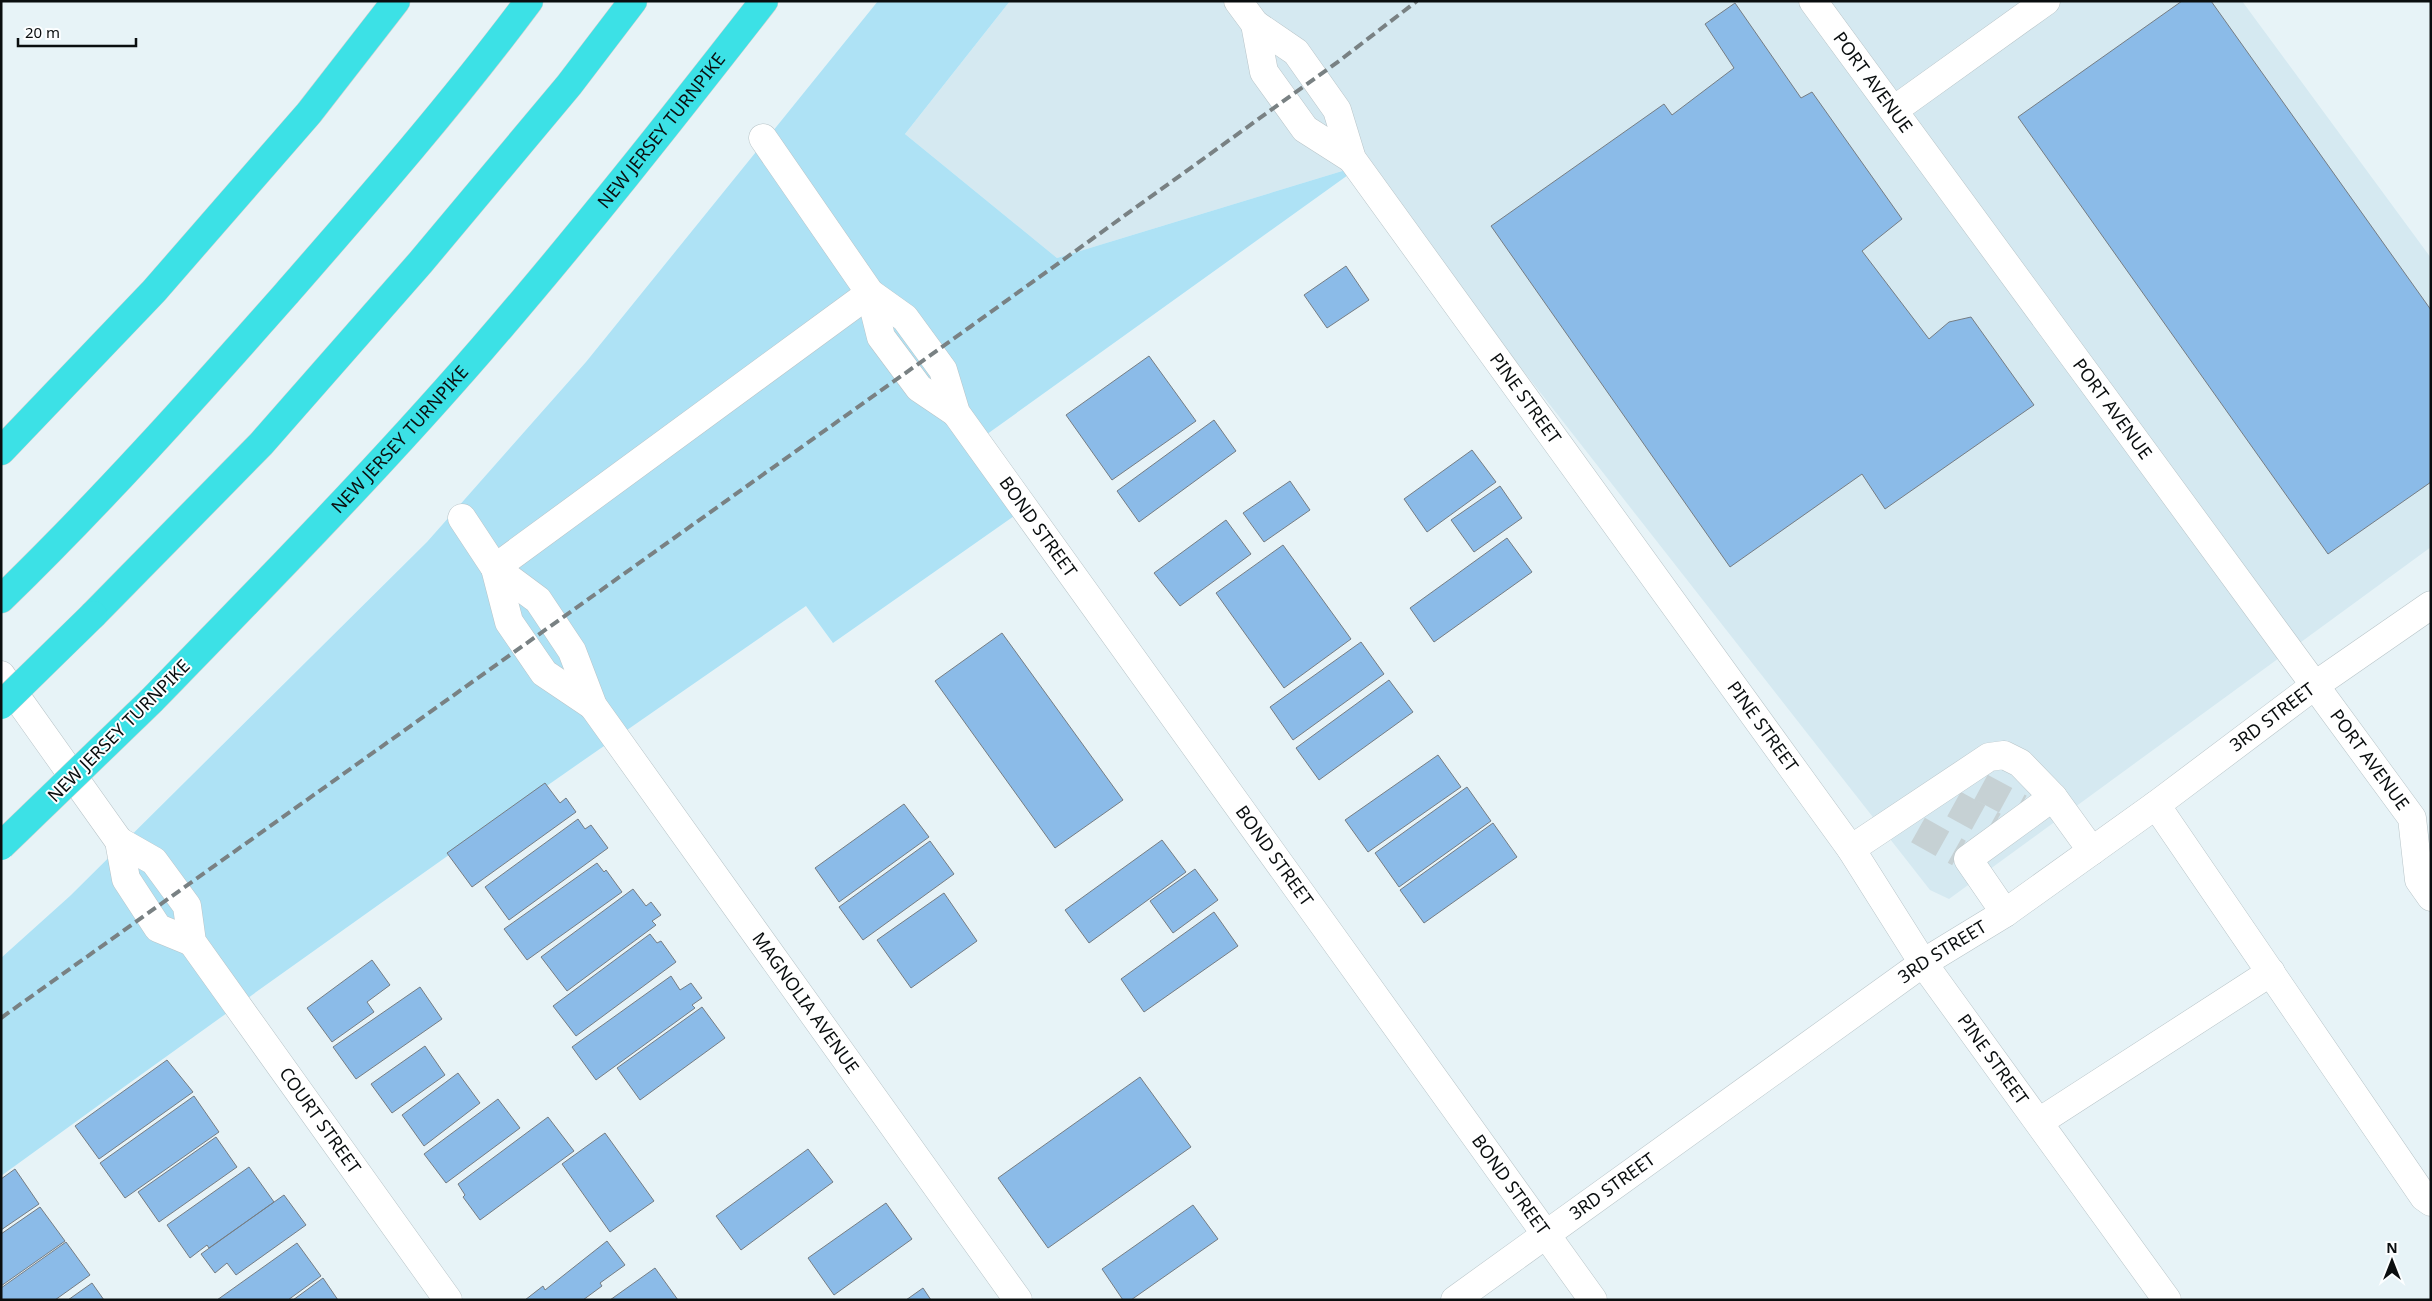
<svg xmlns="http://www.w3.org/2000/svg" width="2432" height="1301" viewBox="0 0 2432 1301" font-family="'Noto Sans',sans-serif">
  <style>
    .built { fill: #d5e9f1 }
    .green { fill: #aee2f5 }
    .building { fill: #8bbbe8; stroke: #757d84 }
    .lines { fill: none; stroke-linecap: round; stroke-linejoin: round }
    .minor-tunnel { stroke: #c6d1d4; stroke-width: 28; stroke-dasharray: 28 14; stroke-linecap: butt }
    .minor-casing { stroke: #b9c5c9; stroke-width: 29 }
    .highway-casing { stroke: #cecfcf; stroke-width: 29 }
    .minor { stroke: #fff; stroke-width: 28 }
    .highway { stroke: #3ce1e6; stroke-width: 28 }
    .rail { stroke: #798183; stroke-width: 4; stroke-dasharray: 10 5; stroke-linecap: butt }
    .highway-bridge-casing { stroke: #cecfcf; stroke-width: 29; stroke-linecap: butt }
    .highway-bridge { stroke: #3ce1e6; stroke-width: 28 }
    .labels { text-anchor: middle; stroke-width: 4; stroke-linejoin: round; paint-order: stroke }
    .street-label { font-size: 18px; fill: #0a0e0f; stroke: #fcfeff }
  </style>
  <rect width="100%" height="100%" fill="#e7f3f7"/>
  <path class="built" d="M1010 1H2242L2431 258V547L1949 899 1930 890 1362 165 1057 258 905 134Z"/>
  <path class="green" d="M878 1H1010L905 134 1057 258 1362 165 983 437 1031 504 833 643 806 606C535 792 267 983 1 1176V958L70 896 427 542 586 362Z"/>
  <path class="building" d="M2182 1H2211L2431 310V482L2328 554 2018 117Z
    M1735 3 1801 98 1812 92 1902 219 1862 251 1929 339 1949 322 1971 317 2034 405 1885 509 1862 474 1730 567 1491 226 1664 104 1672 115 1734 68 1705 24Z
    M1346 266 1369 300 1327 328 1304 295Z
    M1149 356 1196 421 1112 480 1066 415Z
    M1214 420 1236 451 1139 522 1117 491Z
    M1472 450 1496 482 1427 532 1404 499Z
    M1290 481 1310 510 1264 542 1243 513Z
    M1500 486 1522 518 1474 552 1451 520Z
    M1226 520 1251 554 1180 606 1154 573Z
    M1507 538 1532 572 1434 642 1410 608Z
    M1283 545 1351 639 1284 688 1216 593Z
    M1002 633 1123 800 1055 848 935 681Z
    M1361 642 1384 674 1293 740 1270 707Z
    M1389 680 1413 712 1319 780 1296 748Z
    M1438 755 1461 787 1368 852 1345 820Z
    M545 783 560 803 566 798 576 812 472 887 447 853Z
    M1467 787 1491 821 1399 887 1375 853Z
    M904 804 929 837 839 902 815 868Z
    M578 819 585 829 591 825 608 848 509 920 485 887Z
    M1493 823 1517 857 1424 923 1400 890Z
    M1162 840 1186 872 1089 943 1065 910Z
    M930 841 954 874 863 940 839 907Z
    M597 863 604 872 606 870 622 892 527 960 504 929Z
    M1195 869 1218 900 1173 933 1150 901Z
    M633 889 646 906 651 902 661 915 652 921 656 925 567 991 541 957Z
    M944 893 977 941 911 988 877 940Z
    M1214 912 1238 946 1144 1012 1121 979Z
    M650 934 657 943 661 941 676 962 576 1036 553 1006Z
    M372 960 390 985 367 1002 374 1012 332 1042 307 1008Z
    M671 976 680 990 691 983 702 998 692 1005 695 1008 596 1080 572 1047Z
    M420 987 442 1019 356 1079 333 1047Z
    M702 1007 725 1038 640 1100 617 1068Z
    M425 1046 445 1075 392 1113 371 1084Z
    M167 1060 193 1092 99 1159 75 1126Z
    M458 1073 480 1103 424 1146 402 1115Z
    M1140 1077 1191 1147 1048 1248 998 1178Z
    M194 1096 219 1132 125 1198 100 1163Z
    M498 1099 520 1128 446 1183 424 1154Z
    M548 1117 574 1151 480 1220 463 1197 465 1195 458 1184Z
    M605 1133 654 1201 610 1232 562 1164Z
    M216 1137 237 1167 159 1222 138 1192Z
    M808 1149 833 1182 741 1250 716 1216Z
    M249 1167 274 1202 209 1248 207 1245 190 1258 167 1225Z
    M15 1169 39 1204 1 1230V1179Z
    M284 1195 306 1225 236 1275 227 1263 215 1273 201 1254Z
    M886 1203 912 1239 834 1295 808 1258Z
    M1193 1205 1218 1239 1131 1300H1123L1102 1269Z
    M40 1207 65 1241 1 1286V1234Z
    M607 1241 625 1265 600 1283 602 1286 583 1300H525L543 1286 545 1290Z
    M66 1242 90 1275 55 1300H1V1288Z
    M297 1243 321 1276 288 1300H217Z
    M655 1268 678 1300H610Z
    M323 1278 338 1300H293Z
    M92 1283 104 1300H68Z
    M923 1288 931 1300H906Z"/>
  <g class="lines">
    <path class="minor-tunnel" d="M1981 787 2020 808
      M1954 804 1994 826
      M1918 830 1959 853"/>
    <defs>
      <g id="minor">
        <path id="s1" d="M1238 1 1255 24 1296 52 1337 110 1352 159 1851 849 1923 963 2167 1300"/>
        <path id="s2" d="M1813 1 2412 818 2419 880 2431 897"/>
        <path d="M1255 24 1264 72 1305 129 1352 159"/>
        <path d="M1894 110 2046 1"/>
        <path id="s3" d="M763 138 870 293 905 318 943 370 956 413 1593 1300"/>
        <path d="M870 293 881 337 919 388 956 413"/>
        <path d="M462 518 495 568 509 622 544 673 593 706"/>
        <path id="s4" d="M495 568 538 600 572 651 593 706 1018 1300"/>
        <path d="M495 568 870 293"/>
        <path d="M1 675 119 841 126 879 158 928 192 942"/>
        <path d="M2156 805 2424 1197 2431 1202"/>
        <path id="s5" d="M119 841 154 861 187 906 192 942 448 1300"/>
        <path d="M1851 849 1989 757 2004 755 2020 763 2053 797"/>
        <path d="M2005 913 1968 859 2053 797 2092 851"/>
        <path d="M2039 1122 2271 972"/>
        <path id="s6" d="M1455 1300 1923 963 2005 913 2156 805 2314 686 2431 605"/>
      </g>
      <g id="highway">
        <path d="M1 451 154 291 309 113 396 1"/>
        <path d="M1 599C101 502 194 398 286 294 369 199 453 103 529 1"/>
        <path d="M93 615 261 444 420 263 569 85 633 1"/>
        <path id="s7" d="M151 701C263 586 376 471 481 350 579 237 672 119 764 1"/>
      </g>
    </defs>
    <use href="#minor" class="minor-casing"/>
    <use href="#highway" class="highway-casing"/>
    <use href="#minor" class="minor"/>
    <use href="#highway" class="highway"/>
    <path class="rail" d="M1 1018 970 327 1339 61 1417 1"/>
    <defs>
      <path id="highway-bridge" d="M1 705 93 615
        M1 846 151 701"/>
    </defs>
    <use href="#highway-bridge" class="highway-bridge-casing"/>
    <use href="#highway-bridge" class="highway-bridge"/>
  </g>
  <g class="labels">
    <g class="street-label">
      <text dy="6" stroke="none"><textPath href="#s2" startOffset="101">PORT AVENUE</textPath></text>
      <text dy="6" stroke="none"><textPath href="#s7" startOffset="766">NEW JERSEY TURNPIKE</textPath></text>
      <text dy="6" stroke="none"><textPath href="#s1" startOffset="496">PINE STREET</textPath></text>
      <text dy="6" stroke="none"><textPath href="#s2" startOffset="506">PORT AVENUE</textPath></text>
      <text dy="6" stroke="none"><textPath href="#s7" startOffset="361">NEW JERSEY TURNPIKE</textPath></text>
      <text dy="6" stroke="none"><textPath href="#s3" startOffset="481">BOND STREET</textPath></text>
      <text dy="6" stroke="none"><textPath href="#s6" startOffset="1004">3RD STREET</textPath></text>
      <text dy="6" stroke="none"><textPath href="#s1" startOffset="901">PINE STREET</textPath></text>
      <text transform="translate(119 731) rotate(-45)" y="6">NEW JERSEY TURNPIKE</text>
      <text dy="6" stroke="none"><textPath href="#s2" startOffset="941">PORT AVENUE</textPath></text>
      <text dy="6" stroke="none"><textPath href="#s3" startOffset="886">BOND STREET</textPath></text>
      <text dy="6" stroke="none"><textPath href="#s6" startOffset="599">3RD STREET</textPath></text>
      <text dy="6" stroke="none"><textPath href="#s4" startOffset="539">MAGNOLIA AVENUE</textPath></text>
      <text dy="6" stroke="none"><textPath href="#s1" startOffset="1306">PINE STREET</textPath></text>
      <text dy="6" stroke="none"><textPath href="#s5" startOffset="352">COURT STREET</textPath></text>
      <text dy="6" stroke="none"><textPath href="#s3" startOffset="1291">BOND STREET</textPath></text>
      <text dy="6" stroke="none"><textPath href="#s6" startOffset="194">3RD STREET</textPath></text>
    </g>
  </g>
  <rect width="2432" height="1301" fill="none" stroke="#0a0e0f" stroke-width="5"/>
  <g transform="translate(2392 1261)" stroke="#fcfeff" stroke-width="4" paint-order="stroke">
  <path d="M0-4L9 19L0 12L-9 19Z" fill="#0a0e0f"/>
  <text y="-8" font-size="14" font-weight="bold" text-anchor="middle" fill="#0a0e0f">N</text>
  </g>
  <path d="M18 38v8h118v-8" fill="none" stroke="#0a0e0f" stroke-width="2.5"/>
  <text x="25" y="38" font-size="15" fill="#0a0e0f" stroke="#fcfeff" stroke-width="4" paint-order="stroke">20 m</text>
</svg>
